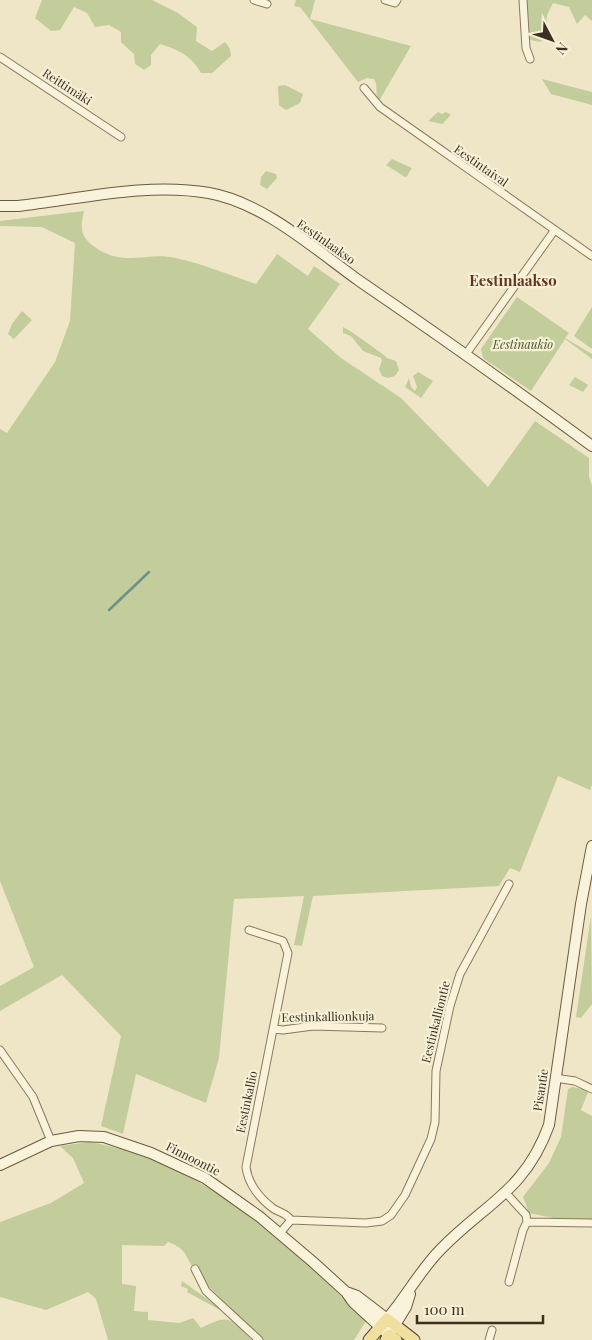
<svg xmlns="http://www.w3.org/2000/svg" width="592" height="1340" viewBox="0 0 592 1340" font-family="'Playfair Display',serif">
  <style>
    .green { fill: #c2cd9b }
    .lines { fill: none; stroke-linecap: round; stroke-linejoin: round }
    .stream { stroke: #6e918c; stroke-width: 2.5 }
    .street-casing { stroke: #8a795c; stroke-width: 9 }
    .secondary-casing { stroke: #6c5a3f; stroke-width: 12 }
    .primary-casing { stroke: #584730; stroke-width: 13 }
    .street { stroke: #f9f3db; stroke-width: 7 }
    .secondary { stroke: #f9f3db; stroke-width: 10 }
    .primary { stroke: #f1dfa0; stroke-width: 11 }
    .labels { text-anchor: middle; stroke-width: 4.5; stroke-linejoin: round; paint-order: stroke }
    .street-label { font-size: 12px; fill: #3b2f20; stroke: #f6f0d7 }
    .park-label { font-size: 12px; font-style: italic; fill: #465726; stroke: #f6f0d7 }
    .quarter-label { font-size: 15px; font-weight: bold; fill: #67351f; stroke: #f6f0d7 }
  </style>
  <rect width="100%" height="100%" fill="#efe6c7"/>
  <path class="green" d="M42 0H152L178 13 197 27 196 41 212 51 225 42 230 49 231 56 212 73H201C191 55 178 50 160 44L151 55V65L144 70 135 64 134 54 121 42V32L109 25 95 27 87 13 74 7 60 30 51 31 35 18Z
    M296 0H315L310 19 411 46 379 101C374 94 379 87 374 79L367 78 358 82 300 7 294 6Z
    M526 0H592V21L585 15 577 24 569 7 553 3 547 15 545 39 540 42 530 40Z
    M542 79 592 92V105L551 94Z
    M285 85 303 94 300 103 286 110 279 105 278 86Z
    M438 112 442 114 446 112 451 115 442 124 428 121Z
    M392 159 412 168 407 176 405 177 386 165Z
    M266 171 276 174 277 178 267 189 260 185 261 177Z
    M84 211C80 229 80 236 95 247 123 268 147 251 176 258 203 264 230 275 256 284L277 254 308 276 314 266 340 284 308 329 341 358 401 398 488 487 535 421 589 458V477L592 486V785L590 790 558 776 520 872 510 868 499 886 313 896 302 946 294 945 304 896 234 899 219 1058 206 1103 136 1074 123 1134 101 1126 121 1036 62 975 0 1011V986L34 967 0 881V429L7 433 55 362 70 321 75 243 42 227 0 226V221Z
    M517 297 569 333 565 338 592 354V359L565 339 531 391 483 358 481 349Z
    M592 307V349L574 336Z
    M22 311 32 320 14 339 8 334 12 324Z
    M343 327C347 328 385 355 387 358L396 361 399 370 395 376 388 378 382 376 379 369 382 361 381 358 363 351 351 336 343 333Z
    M418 372 433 381 421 398 405 387 409 378 411 387 415 391 417 387 413 376Z
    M575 377 588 385 583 392 569 385Z
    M591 916 592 1004 581 1018 576 1017Z
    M572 1087 583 1089 588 1092 581 1110 592 1116V1219L553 1218 529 1213 523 1197 549 1163 561 1137 568 1089Z
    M89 1142C201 1160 289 1244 366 1321L354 1340H263L206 1284 199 1268 191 1265C185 1252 182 1247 168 1242L164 1246 122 1245V1284L136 1286 134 1311 148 1312V1320L179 1323 193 1318 201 1328C230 1313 230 1318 252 1340H108L96 1299 88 1292 46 1310 0 1297V1222L51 1203 84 1183 73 1158 60 1146Z
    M182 1281 220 1308V1310L187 1292 188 1289 181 1286Z"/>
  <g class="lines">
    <path class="stream" d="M109 610 149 572"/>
    <defs>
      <path id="street" d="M254 0 267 4
        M385 0 395 3 397 0
        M523 0 526 48 530 59
        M0 57 121 137
        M364 88 380 107 592 256
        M466 354 554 231
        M249 930 283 941 288 953 246 1167C248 1184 260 1199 274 1209 281 1213 286 1213 291 1220L280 1233
        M274 1029 283 1030 313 1026 382 1028
        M0 1050 33 1097 51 1141
        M555 1078 575 1081 592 1089
        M506 1193 526 1215 527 1222 592 1223
        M291 1220 366 1223 382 1221 391 1215 405 1195 431 1139 435 1122 436 1071 450 1006 460 974 509 884
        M195 1269 206 1291 259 1340
        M509 1282 523 1230 527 1222
        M489 1340 492 1330"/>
      <path id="secondary" d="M0 206H18C80 199 147 182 209 193 262 202 315 249 358 280 437 334 515 389 592 446
        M0 1165 51 1141 79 1136 104 1137 151 1153 205 1178 260 1217 313 1262 346 1292 353 1302 389 1335 406 1307 410 1294
        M346 1292 357 1296 387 1319C407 1296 420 1270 441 1249 486 1203 525 1191 549 1125L581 904 592 846"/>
      <path id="primary" d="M369 1340 387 1319 414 1340
        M386 1340 389 1335 396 1340"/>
    </defs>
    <use href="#street" class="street-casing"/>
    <use href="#secondary" class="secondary-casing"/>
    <use href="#primary" class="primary-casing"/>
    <use href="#street" class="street"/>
    <use href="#secondary" class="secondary"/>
    <use href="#primary" class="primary"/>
  </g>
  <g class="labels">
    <g class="street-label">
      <text transform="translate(67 87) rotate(33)" y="4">Reittimäki</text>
      <text transform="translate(481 166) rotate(35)" y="4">Eestintaival</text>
      <text transform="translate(326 242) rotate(35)" y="4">Eestinlaakso</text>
      <text transform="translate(328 1017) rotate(-1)" y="4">Eestinkallionkuja</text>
      <text transform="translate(436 1022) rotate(-76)" y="4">Eestinkalliontie</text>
      <text transform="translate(541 1090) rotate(-81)" y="4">Pisantie</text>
      <text transform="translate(247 1102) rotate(-78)" y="4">Eestinkallio</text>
      <text transform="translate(193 1159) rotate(27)" y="4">Finnoontie</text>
    </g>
    <g class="park-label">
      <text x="523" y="349">Eestinaukio</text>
    </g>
    <g class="quarter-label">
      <text x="513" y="286">Eestinlaakso</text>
    </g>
  </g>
  <g transform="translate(552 40) rotate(131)" stroke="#f6f0d7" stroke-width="4" paint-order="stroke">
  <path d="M0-4L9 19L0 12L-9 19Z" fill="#3b2f20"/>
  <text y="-8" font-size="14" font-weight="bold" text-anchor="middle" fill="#3b2f20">N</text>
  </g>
  <path d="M417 1315v8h126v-8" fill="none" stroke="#3b2f20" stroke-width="2.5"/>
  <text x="424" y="1315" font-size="15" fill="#3b2f20" stroke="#f6f0d7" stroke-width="4" paint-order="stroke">100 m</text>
</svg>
